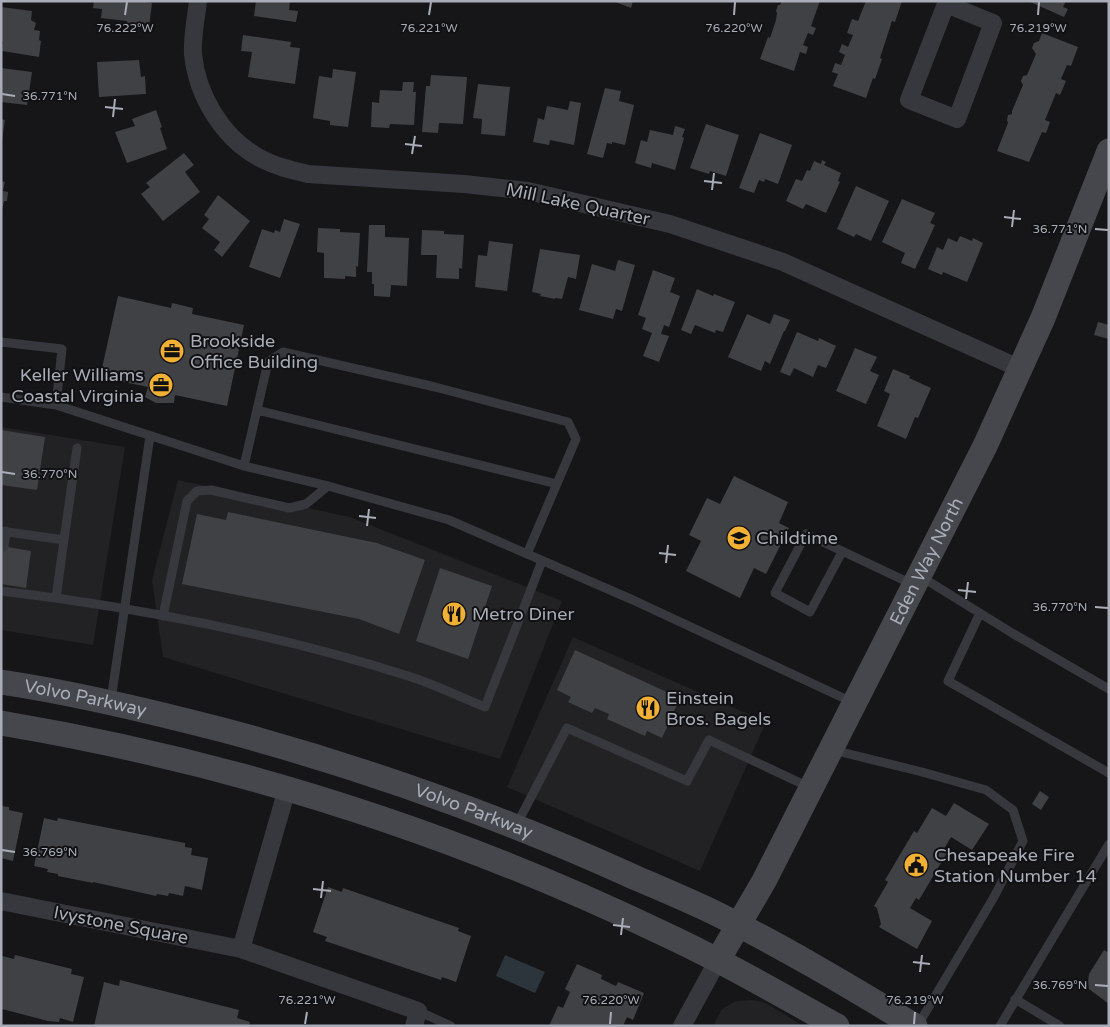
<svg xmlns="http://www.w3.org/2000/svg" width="1110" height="1027" viewBox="0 0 1110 1027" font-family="'Varela Round',sans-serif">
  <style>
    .built { fill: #222225 }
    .water { fill: #2c353c }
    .building { fill: #404145 }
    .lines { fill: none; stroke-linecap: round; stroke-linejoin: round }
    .lane { stroke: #37383d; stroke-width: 9 }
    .street { stroke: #37383d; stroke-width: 18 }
    .secondary { stroke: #45474d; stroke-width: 25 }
    .ticks { fill: none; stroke: #a8adb8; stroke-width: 2 }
    .labels { text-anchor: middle; stroke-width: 4; stroke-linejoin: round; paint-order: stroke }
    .street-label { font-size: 18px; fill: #a8adb8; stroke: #111113 }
    .poi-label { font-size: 18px; fill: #a8adb8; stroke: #111113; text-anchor: start }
    .ticks-label { font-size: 12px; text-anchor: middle; fill: #a8adb8; stroke: #111113; stroke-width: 4; stroke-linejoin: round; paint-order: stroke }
  </style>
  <rect width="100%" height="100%" fill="#161618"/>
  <path class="built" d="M1 427 125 447 93 645 1 630Z
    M178 480 350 517 562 601 500 759 163 657 152 580Z
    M573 637 766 722 700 871 507 787Z
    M753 1000 766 1003 803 1026H713L722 1009 736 1001Z"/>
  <path class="water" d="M505 955 545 972 535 993 496 976Z"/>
  <path class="building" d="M94 1H137L152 3 149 27 127 24V21L101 18 102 9 93 8Z
    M256 1H290L289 10 298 11 296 22 254 16Z
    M613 1H633L631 8Z
    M782 1H820L811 26 816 28 813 35 808 33 803 45 808 47 806 54 800 52 794 71 760 59 768 37 770 38 776 20 777 13 776 11 778 5H780Z
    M866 1H902L895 22 892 21 880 58 882 59 875 79 873 78 866 98 833 86 838 74 832 72 835 63 841 65 845 55 839 52 842 44 848 47 853 35 847 33 852 19 858 21Z
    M1028 1H1066L1063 7 1068 9 1064 17Z
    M1 7 32 11 31 20 36 23 34 30 40 31 39 40 41 41 39 57 2 51 3 41H1Z
    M1042 33 1078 47 1071 66 1067 65 1061 79 1066 81 1060 95 1056 93 1045 120 1050 122 1046 133 1042 132 1029 162 997 151 1008 123 1007 120 1008 115 1012 114V111L1023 85 1021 81 1023 76 1027 75 1036 54 1032 48 1034 43 1039 41Z
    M243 35 291 42 290 47 300 48 295 84 248 77 252 52 241 51Z
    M139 60 141 77 145 76 146 94 99 97 97 62Z
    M1 68 32 72 27 105 1 102Z
    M333 69 356 72 348 127 330 125V121L313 118 319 76 332 78Z
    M431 75 467 77 463 124 439 123 438 133 422 132 426 86H430Z
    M403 82H414L413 92H416L414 125 390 124 389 128 371 127 372 102 379 103 380 90 402 91Z
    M478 84 510 87 505 136 481 134 482 119 473 118Z
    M605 88 621 91 619 101 634 105 625 145 612 142V144L607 143 603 158 587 154Z
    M570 101 581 103 574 145 550 140 549 145 533 142 538 118 544 120 547 106 568 110Z
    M156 110 162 127 160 128 167 149 127 163 115 132 135 126 132 119Z
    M1 119 5 120 2 140H1Z
    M706 124 739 135 726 176 710 171 709 174 690 168Z
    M675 126 685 129 682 137 684 138 675 170 652 163 651 168 635 163 641 140 647 142 650 130 673 135Z
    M760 133 792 145 778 184 765 179 764 182 759 180 754 193 739 188Z
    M184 153 194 165 185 172 200 192 163 221 141 194 150 187 146 183Z
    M822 160 826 162 824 165 841 173 838 181 840 182 826 213 806 204 803 209 786 201 796 179 802 181 807 170 810 171 814 161 821 164Z
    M1 181 5 182 3 191 8 192 7 201H4L2 210Z
    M856 186 889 201 871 241 856 234 854 237 837 229Z
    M218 195 250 221 222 257 214 250 220 242 202 228 209 219 204 215Z
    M902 199 935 213 930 223 935 225 915 269 901 263 905 253 882 242Z
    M284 219 300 224 280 278 249 267 262 229 274 233 275 230 280 232Z
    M369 225H385V237L409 238 407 286 391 285 390 297 374 296V284H372V272H367Z
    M318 228 340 229V232L360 233 358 267 356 266V277L345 276V279L324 278V253L317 252Z
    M422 230 444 231V234L464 235 462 269 459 268V279L436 278 437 255H421Z
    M960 236 972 241 973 238 983 243 967 282 943 272 942 275 928 269 937 247 943 250 948 238 957 242Z
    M489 241 513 244 507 291 475 287 478 255 487 256Z
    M540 249 580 255 576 279 568 277 562 299 555 298V299L540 296 541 294 532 292Z
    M618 260 635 265 622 311 616 309 613 319 579 310 592 264 615 271Z
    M653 270 675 278 670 292 680 296 669 327 664 325 661 334 669 336 659 362 643 356 652 333 642 329 646 318 638 315Z
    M697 289 713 296 714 294 735 302 723 332 716 330 715 333 695 325 691 334 681 330Z
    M118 296 171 308 172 303 193 308 192 314 244 325 227 406 175 395 174 403H156L145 397 148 387 100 377Z
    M747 314 770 324 774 314 790 320 785 331H784L770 364 765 361 761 371 728 357Z
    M1098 322 1109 325V339L1094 335Z
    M797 332 818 341 819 338 836 346 826 368 818 365 813 377 794 368 790 376 780 372Z
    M855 348 877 357 870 371 879 375 866 404 836 391Z
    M893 369 910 376 909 378 931 388 918 418 915 417 906 439 877 426 890 394 884 391Z
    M1 430 45 437 37 490 1 485Z
    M734 476 788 502 779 523 789 528 766 574 754 568 740 598 686 571 701 541 689 535 707 498 720 504Z
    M228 512 377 543 425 560 399 634 359 619 182 584 197 514 226 520Z
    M1 546 31 551 26 588 1 584Z
    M440 568 492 586 468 659 416 641Z
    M575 650 680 698 662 738 647 731 645 736 607 719 609 714 595 708 592 713 568 702 571 697 557 690Z
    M1040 791 1049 797 1041 810 1032 804Z
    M954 803 989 824 972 850 951 837 944 849 948 851 919 900 916 898 910 908 932 921 917 949 879 927 881 924 877 908 874 906 888 882 885 880 914 831 917 833 932 808 946 816Z
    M1 806 9 807V810L23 813 13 861 1 858Z
    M44 818 57 821 58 818 185 843V847L192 848 191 855 208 858 202 890 185 886 183 896 169 893 168 896 157 894 156 896 93 882V883L58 876V874L47 872 48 869 34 866Z
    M328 887 342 892 343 888 459 928 458 931 471 936 456 982 442 977 441 980 325 941 327 937 313 932Z
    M1104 950 1109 953V1004L1089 989 1088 982 1089 974Z
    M15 955 72 969 71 974 84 977 73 1022 60 1018 59 1022 48 1021 2 1009 1 957 2 956 14 959Z
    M577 964 602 975 601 979 616 986 618 982 644 993 633 1020 627 1017 623 1026H549L558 1006 563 1008 570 992 565 989Z
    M120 980 239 1010 237 1018 250 1022 249 1026H94L104 982 119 986Z"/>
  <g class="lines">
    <path class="lane" d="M1 342 62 349 56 405
      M1 397 56 405 244 466 328 486 449 520 633 600 852 702
      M257 410 557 484
      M244 466 268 362 283 352 435 387 568 422 576 439 527 554
      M1 531 64 540 56 598C175 615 293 639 408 676 434 684 460 697 485 707L542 561
      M64 540 77 448
      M4 547 6 531
      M842 552 810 612 775 593 806 534 914 585
      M920 576 1012 633 1109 689
      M1 591 56 598
      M980 613 948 681 1109 773
      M163 616 187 501 197 491 211 490 289 508 306 504 328 486
      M111 700 150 436
      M833 750 922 772 986 790 1013 810 1023 841 994 897 918 1025
      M516 826 567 728 687 781 709 740 809 787
      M1015 999 1060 1026
      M418 1011 451 1026
      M1000 1026 1109 844"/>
    <path class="street" d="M198 1C196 18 192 37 193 54 197 95 222 137 258 157 274 166 291 170 308 174L464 184 528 191 670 224 783 262 1021 369
      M946 4 993 23 957 119 909 100Z
      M1 901 241 949 418 1011 414 1026
      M241 949 287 789
      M682 1026 718 960"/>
    <g class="secondary">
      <path id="s1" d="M1 682C76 693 150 711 223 730 365 768 502 817 636 878 662 889 688 900 713 912 782 946 849 986 915 1026"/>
      <path d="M1 723C228 761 451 832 658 931 719 959 778 993 837 1026"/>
      <path id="s2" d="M718 960 764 881 985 446 1043 318 1109 151"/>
    </g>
  </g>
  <path class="ticks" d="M125 15 127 2M429 15 431 2M734 15 735 2M1038 15 1039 2M2 94 15 96M105 107 123 109M113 117 115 99M405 144 422 146M412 154 415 136M704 181 722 183M712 190 714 173M1004 217 1021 219M1012 227 1014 210M1095 229 1108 230M2 472 15 474M359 516 376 518M367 526 369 509M659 553 676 555M666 563 668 545M958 590 976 592M966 599 968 582M1095 607 1108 608M2 850 15 852M313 889 331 891M321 898 323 881M613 925 630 927M621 935 623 918M913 962 930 964M920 972 922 955M1095 985 1108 986M305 1024 307 1012M610 1024 611 1012M914 1024 915 1012"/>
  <defs>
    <symbol id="office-disc" viewBox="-11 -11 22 22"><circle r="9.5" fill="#f2b134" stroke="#111113"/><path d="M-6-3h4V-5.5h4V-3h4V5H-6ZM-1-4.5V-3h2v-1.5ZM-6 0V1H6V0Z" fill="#111"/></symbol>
    <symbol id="school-disc" viewBox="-11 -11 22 22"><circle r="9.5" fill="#f2b134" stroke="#111113"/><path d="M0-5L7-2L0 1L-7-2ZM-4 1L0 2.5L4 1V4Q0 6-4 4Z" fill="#111"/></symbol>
    <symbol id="restaurant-disc" viewBox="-11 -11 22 22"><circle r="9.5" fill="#f2b134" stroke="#111113"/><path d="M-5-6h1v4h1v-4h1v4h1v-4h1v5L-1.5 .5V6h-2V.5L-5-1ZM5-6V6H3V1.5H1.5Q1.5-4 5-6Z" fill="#111"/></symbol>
    <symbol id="civic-disc" viewBox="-11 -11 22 22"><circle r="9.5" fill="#f2b134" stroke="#111113"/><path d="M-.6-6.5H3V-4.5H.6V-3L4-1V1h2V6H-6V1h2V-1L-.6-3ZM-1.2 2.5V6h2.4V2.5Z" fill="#111"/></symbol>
  </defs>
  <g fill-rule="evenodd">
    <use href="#office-disc" x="158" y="337" width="28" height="28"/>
    <use href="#office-disc" x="147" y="371" width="28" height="28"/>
    <use href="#school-disc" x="725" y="524" width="28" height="28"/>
    <use href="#restaurant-disc" x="440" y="600" width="28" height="28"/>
    <use href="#restaurant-disc" x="634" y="694" width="28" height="28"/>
    <use href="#civic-disc" x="902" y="851" width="28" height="28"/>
  </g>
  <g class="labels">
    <g class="street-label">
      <text transform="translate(578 204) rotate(12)" y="6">Mill Lake Quarter</text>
      <text dy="6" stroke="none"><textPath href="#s2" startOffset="450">Eden Way North</textPath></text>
      <text dy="6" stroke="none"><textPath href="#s1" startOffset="86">Volvo Parkway</textPath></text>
      <text dy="6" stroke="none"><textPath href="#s1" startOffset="491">Volvo Parkway</textPath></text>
      <text transform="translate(121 925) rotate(11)" y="6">Ivystone Square</text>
    </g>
    <g class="poi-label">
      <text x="190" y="347">Brookside<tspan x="190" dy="21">Office Building</tspan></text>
      <text x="144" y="381" text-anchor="end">Keller Williams<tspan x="144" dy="21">Coastal Virginia</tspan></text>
      <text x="756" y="544">Childtime</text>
      <text x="472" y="620">Metro Diner</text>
      <text x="666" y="704">Einstein<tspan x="666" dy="21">Bros. Bagels</tspan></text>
      <text x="934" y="861">Chesapeake Fire<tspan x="934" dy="21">Station Number 14</tspan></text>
    </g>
  </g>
  <g class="ticks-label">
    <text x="125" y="32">76.222°W</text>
    <text x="429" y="32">76.221°W</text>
    <text x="734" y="32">76.220°W</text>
    <text x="1038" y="32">76.219°W</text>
    <text x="50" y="100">36.771°N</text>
    <text x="1060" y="233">36.771°N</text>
    <text x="50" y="478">36.770°N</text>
    <text x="1060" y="611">36.770°N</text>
    <text x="50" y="856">36.769°N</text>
    <text x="1060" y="989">36.769°N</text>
    <text x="307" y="1004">76.221°W</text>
    <text x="611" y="1004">76.220°W</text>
    <text x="915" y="1004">76.219°W</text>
  </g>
  <rect width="1110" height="1027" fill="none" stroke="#a8adb8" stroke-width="5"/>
</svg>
